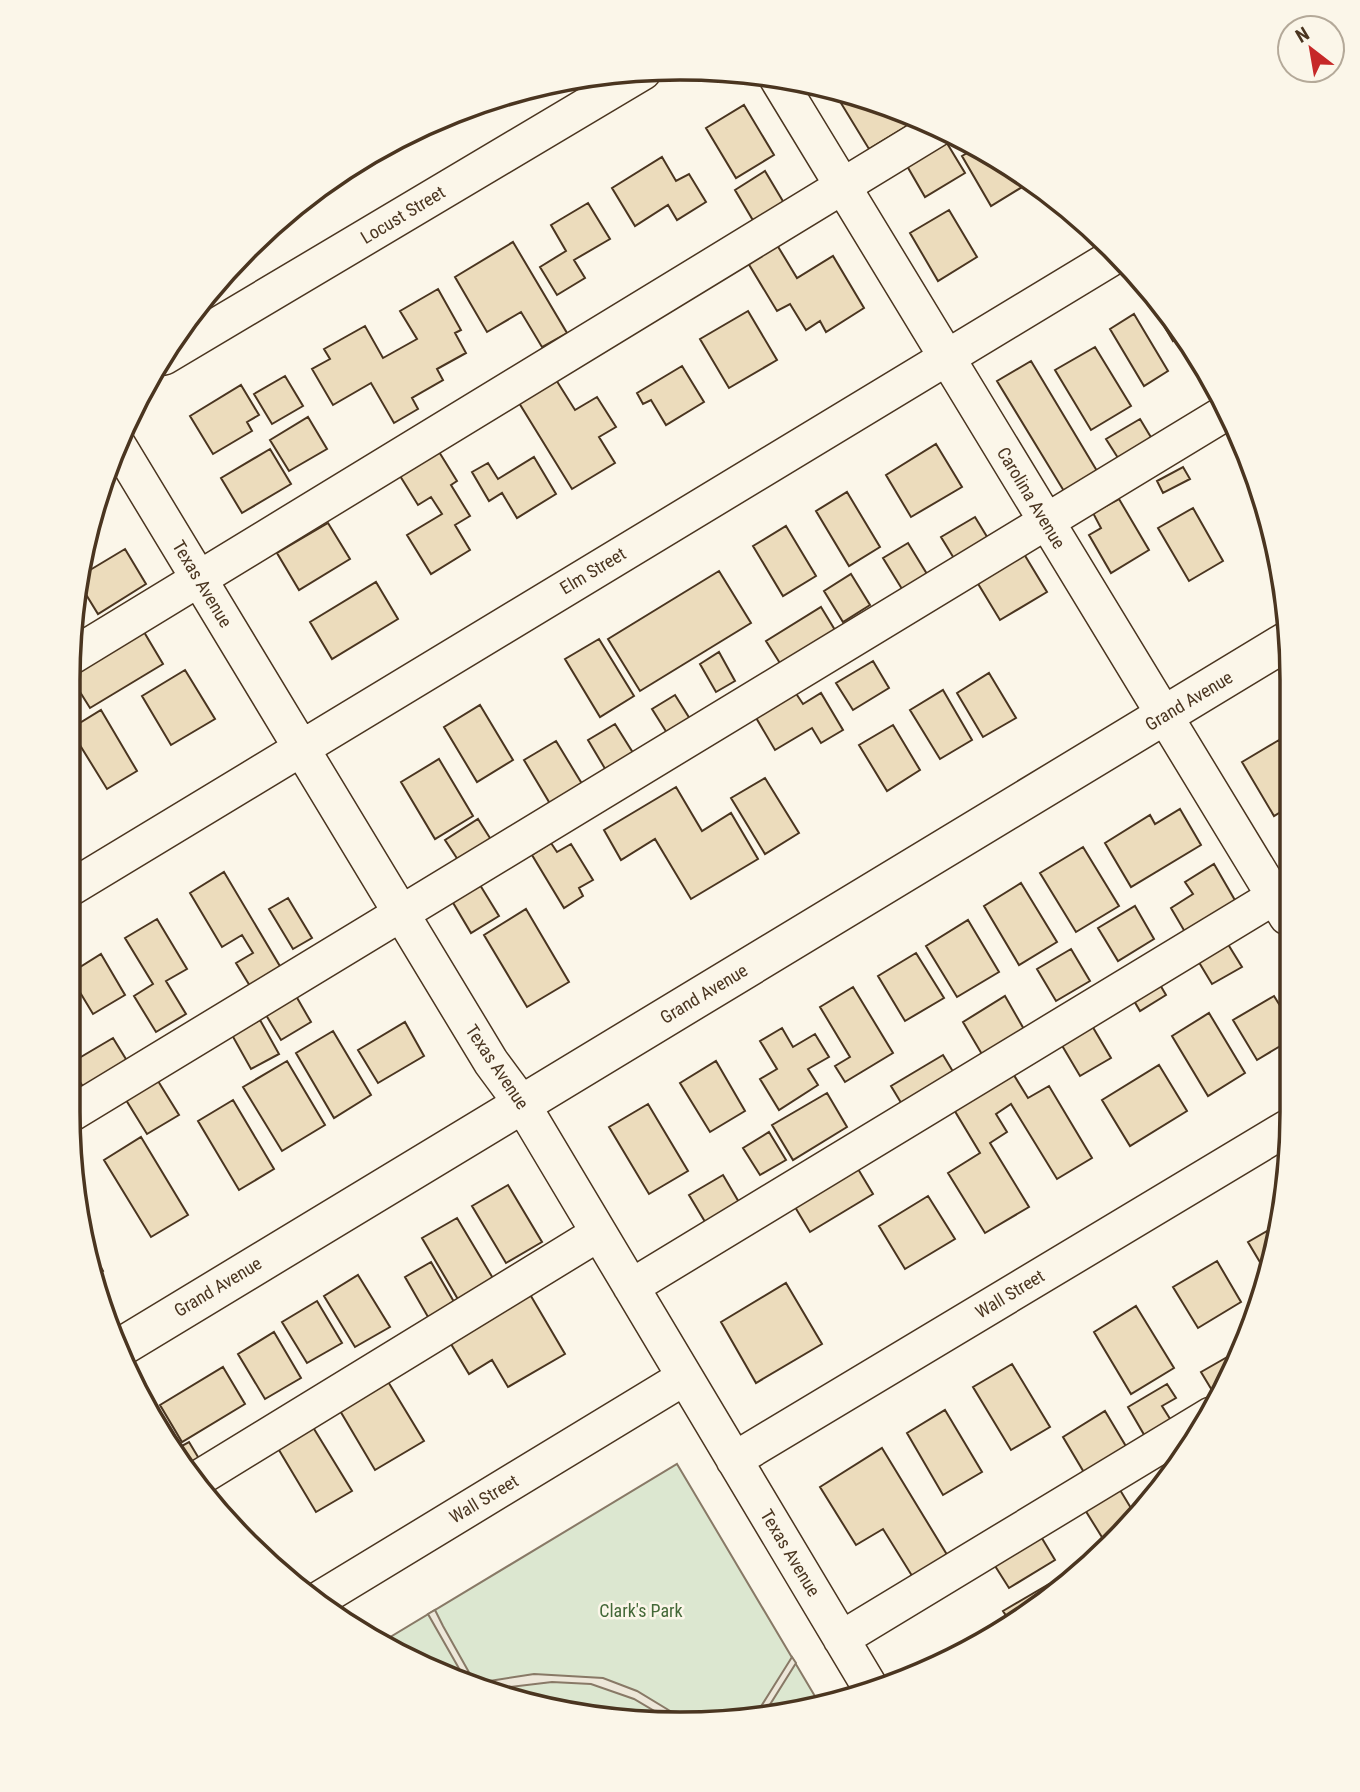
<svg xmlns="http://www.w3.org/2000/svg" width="1360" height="1792" viewBox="0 0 1360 1792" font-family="'Roboto Condensed',sans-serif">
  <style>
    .green { fill: #dce7d0; stroke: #887966; stroke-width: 2 }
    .parking { fill: #ede7d9; stroke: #887966; stroke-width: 2 }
    .building { fill: #ecdcbc; stroke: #4a3520; stroke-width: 2 }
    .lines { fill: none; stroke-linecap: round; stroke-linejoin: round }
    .minor-casing { stroke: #4a3520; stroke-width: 38 }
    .major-casing { stroke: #4a3520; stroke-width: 41 }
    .minor { stroke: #fbf6e9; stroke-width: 35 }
    .major { stroke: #fbf6e9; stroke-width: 38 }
    .labels { text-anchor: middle; stroke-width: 5; stroke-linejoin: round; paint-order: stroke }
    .street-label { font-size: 18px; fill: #4a3520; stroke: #fbf6e9 }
    .park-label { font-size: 18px; fill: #436837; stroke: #fbf6e9 }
    .rim { fill: none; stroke: #4a3520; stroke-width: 3.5 }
  </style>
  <rect width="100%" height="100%" fill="#fbf6e9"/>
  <path class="green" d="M677 1464 819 1703 720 1722 560 1712 409 1660 382 1642Z"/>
  <path class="parking" d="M435 1610 443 1626 475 1683 465 1679 428 1614Z
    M792 1657 796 1663 764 1714 755 1716Z
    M534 1674 603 1678 637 1691 685 1720 668 1719 634 1699 591 1684 552 1682 492 1689 477 1683Z"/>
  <path class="building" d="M833 90 897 110 907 126 869 149Z
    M744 105 774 155 736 178 706 128Z
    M942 135 965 173 925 197 903 159Z
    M976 148 1020 171 1032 181 991 206 962 156Z
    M662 157 676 181 689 174 706 202 677 220 668 205 635 226 612 188Z
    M765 171 784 203 754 222 735 190Z
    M588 203 610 239 574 260 585 278 557 295 540 267 566 251 551 225Z
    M949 210 977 257 938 281 910 233Z
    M774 240 797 278 833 256 864 308 826 332 820 321 806 330 790 304 777 311 745 258Z
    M513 242 567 333 542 347 521 312 487 332 455 277Z
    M438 289 461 330 455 333 466 353 437 369 443 380 412 398 418 409 394 423 371 383 333 405 312 369 330 359 324 349 365 326 383 358 417 339 400 311Z
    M1156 301 1184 334 1173 341 1151 304Z
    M748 311 777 360 729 388 700 339Z
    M1134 314 1168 371 1144 386 1110 329Z
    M1095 347 1131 406 1091 430 1055 370Z
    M1031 361 1103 481 1070 501 997 381Z
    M682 366 704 402 666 425 651 400 643 404 637 393Z
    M553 375 575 410 597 397 616 427 599 437 615 463 572 489 516 398Z
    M285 376 303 406 272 424 254 394Z
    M241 385 259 415 247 422 252 431 213 454 190 416Z
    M308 417 327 449 289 471 270 440Z
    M1140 419 1158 449 1125 469 1106 439Z
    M936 444 962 487 911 517 886 475Z
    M436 447 457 481 451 485 470 516 455 525 470 550 431 574 407 535 442 514 431 497 418 505 397 471Z
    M270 449 291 484 242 513 221 478Z
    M534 457 556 494 517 518 502 493 489 501 472 472 488 463 498 479Z
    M1183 467 1190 479 1163 493 1157 481Z
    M847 492 880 547 849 566 816 511Z
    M1119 499 1149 550 1111 573 1089 535 1101 528 1093 513Z
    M1193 508 1223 561 1189 581 1158 528Z
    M975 517 992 545 958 565 941 537Z
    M328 523 350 559 299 590 277 553Z
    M786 526 816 576 783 596 753 546Z
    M908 543 927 574 902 589 883 558Z
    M125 549 146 584 98 614 79 583 80 576Z
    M1024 554 1047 592 1000 620 977 582Z
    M719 571 751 623 640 691 608 639Z
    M851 574 870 605 843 622 824 591Z
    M376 582 398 619 332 659 310 622Z
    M821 607 838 635 783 668 766 641Z
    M144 632 163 664 90 708 70 676Z
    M599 639 634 696 600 717 565 659Z
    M719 652 735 681 716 692 700 664Z
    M873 661 889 688 853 710 836 683Z
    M185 670 215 719 171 745 142 696Z
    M989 673 1016 718 983 737 957 693Z
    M943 690 972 740 940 759 910 710Z
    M795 692 803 704 821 693 843 730 821 743 812 728 775 750 755 716Z
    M675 695 690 719 667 733 652 709Z
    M480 705 513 760 477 782 444 727Z
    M101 710 137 771 107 789 70 729Z
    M615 724 635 756 607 772 588 740Z
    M893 725 920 770 887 791 859 745Z
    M1279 740 1287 753V808L1274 816 1242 762Z
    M556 741 587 792 555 812 524 760Z
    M439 759 473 816 435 839 401 782Z
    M765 778 799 833 765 854 731 798Z
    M676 787 702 831 731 813 758 859 691 899 655 839 621 860 604 830Z
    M1180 809 1201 845 1131 887 1105 843 1150 815 1155 824Z
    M478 819 495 846 462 866 445 840Z
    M551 843 557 852 571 844 593 880 579 888 583 896 564 908 532 855Z
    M1083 847 1119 906 1076 932 1040 873Z
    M1214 864 1236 902 1185 932 1171 908 1193 894 1185 882Z
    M224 872 287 978 256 996 236 963 253 953 242 935 222 947 190 893Z
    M1021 883 1057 942 1019 965 984 906Z
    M480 885 499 916 471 933 452 901Z
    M288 898 312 938 293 949 269 909Z
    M1135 906 1154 939 1118 961 1098 928Z
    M526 909 569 982 527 1007 484 935Z
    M157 919 187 969 166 981 186 1014 156 1032 134 996 153 984 125 938Z
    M968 920 999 972 957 997 926 946Z
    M1226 941 1242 967 1212 984 1197 959Z
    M1071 949 1090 981 1056 1001 1037 969Z
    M916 953 944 998 905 1021 878 976Z
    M101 954 125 995 93 1014 69 974Z
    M1156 978 1166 995 1140 1011 1130 994Z
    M853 987 893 1053 845 1082 835 1066 850 1057 820 1007Z
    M296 996 311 1022 281 1040 266 1015Z
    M1005 996 1025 1031 983 1056 963 1022Z
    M1274 996 1287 1017V1042L1257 1060 1233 1020Z
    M1209 1013 1245 1073 1208 1096 1172 1036Z
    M1088 1019 1111 1058 1080 1076 1057 1037Z
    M260 1020 279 1054 251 1069 232 1035Z
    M405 1022 424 1056 378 1083 358 1050Z
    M782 1028 793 1047 815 1034 829 1057 808 1069 818 1085 779 1110 760 1079 777 1069 760 1041Z
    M333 1031 371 1095 334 1118 296 1053Z
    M113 1038 132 1069 88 1095 69 1064Z
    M943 1055 955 1075 903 1106 891 1086Z
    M287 1061 325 1125 282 1151 243 1087Z
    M716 1061 745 1111 710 1132 680 1083Z
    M1159 1065 1187 1111 1130 1146 1102 1100Z
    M1012 1072 1028 1098 1049 1086 1092 1158 1057 1179 1011 1104 996 1114 1007 1132 990 1143 1029 1207 985 1233 948 1173 980 1153 953 1108Z
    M158 1081 179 1115 147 1134 126 1100Z
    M827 1093 847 1127 793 1160 772 1125Z
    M233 1100 274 1169 239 1190 198 1121Z
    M648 1104 688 1171 649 1194 609 1127Z
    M769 1132 786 1160 760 1175 743 1148Z
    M141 1137 188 1215 151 1237 104 1160Z
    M855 1164 873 1194 810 1232 792 1202Z
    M723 1175 740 1204 707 1225 689 1195Z
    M508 1185 542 1242 506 1263 472 1206Z
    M928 1196 955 1239 905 1269 879 1226Z
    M457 1218 494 1280 459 1301 422 1238Z
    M1279 1224 1267 1274 1248 1242Z
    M85 1240 103 1271 92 1278 89 1271Z
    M1217 1261 1241 1302 1198 1328 1173 1287Z
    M431 1262 461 1314 435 1329 405 1277Z
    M358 1275 390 1327 355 1347 324 1296Z
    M786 1283 822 1344 756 1383 721 1322Z
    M528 1291 565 1354 508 1387 492 1360 469 1374 448 1339Z
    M317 1301 342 1343 307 1363 282 1322Z
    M1136 1306 1174 1368 1131 1394 1094 1332Z
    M274 1332 301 1378 265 1399 238 1354Z
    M1229 1356 1234 1364 1221 1394 1216 1397 1201 1372Z
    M1012 1364 1050 1427 1011 1450 973 1387Z
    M223 1367 245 1404 182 1442 160 1405Z
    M387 1380 424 1441 375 1470 339 1409Z
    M1167 1384 1176 1398 1162 1406 1172 1422 1146 1438 1128 1407Z
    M945 1410 982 1472 943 1495 907 1433Z
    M1105 1411 1127 1448 1085 1474 1063 1437Z
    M311 1424 352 1491 316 1512 276 1445Z
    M189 1442 204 1467 195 1472 176 1449Z
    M882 1448 949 1558 914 1579 883 1529 856 1545 820 1487Z
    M1117 1485 1137 1518 1105 1542 1082 1505Z
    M1037 1530 1055 1560 1009 1588 990 1558Z
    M1101 1550 1080 1568 1078 1564Z
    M1049 1584 1054 1591 1012 1625 1003 1611Z"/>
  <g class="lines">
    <defs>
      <path id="minor" d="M777 78 1287 917
        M164 357 643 72
        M118 445 491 1062 522 1104 873 1692
        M69 658 938 128
        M69 889 1118 254
        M69 1115 1225 413
        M631 1287 1287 889
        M734 1460 1287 1128
        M199 1478 599 1233
        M318 1600 685 1377
        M841 1639 1211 1415"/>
      <path id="major" d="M121 1347 1287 641"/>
    </defs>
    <use href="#minor" class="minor-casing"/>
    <use href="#major" class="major-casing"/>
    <use href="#minor" class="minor"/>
    <use href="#major" class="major"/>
  </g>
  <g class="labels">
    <g class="street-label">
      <text transform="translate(403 215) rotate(-31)" y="6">Locust Street</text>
      <text transform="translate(1031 498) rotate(59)" y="6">Carolina Avenue</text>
      <text transform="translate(593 571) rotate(-31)" y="6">Elm Street</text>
      <text transform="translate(202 584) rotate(59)" y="6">Texas Avenue</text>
      <text transform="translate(1189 701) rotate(-31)" y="6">Grand Avenue</text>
      <text transform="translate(704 994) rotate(-31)" y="6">Grand Avenue</text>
      <text transform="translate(497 1067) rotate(56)" y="6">Texas Avenue</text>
      <text transform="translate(218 1287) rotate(-31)" y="6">Grand Avenue</text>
      <text transform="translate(1010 1294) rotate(-31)" y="6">Wall Street</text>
      <text transform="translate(484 1499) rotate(-31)" y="6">Wall Street</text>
      <text transform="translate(790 1553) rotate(59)" y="6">Texas Avenue</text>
    </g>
    <g class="park-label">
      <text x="641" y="1617">Clark's Park</text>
    </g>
  </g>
  <path d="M0 0H1360V1792H0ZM680 80H680A600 600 0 0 1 1280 680V1112A600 600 0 0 1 680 1712H680A600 600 0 0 1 80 1112V680A600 600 0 0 1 680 80Z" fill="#fbf6e9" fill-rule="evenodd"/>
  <path class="rim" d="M680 80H680A600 600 0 0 1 1280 680V1112A600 600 0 0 1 680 1712H680A600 600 0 0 1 80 1112V680A600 600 0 0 1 680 80Z"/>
  <g transform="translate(1311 49) rotate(329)"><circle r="33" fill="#fbf6e9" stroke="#b4a999" stroke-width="2"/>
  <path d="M0-5L12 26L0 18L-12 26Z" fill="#c62828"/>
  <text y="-10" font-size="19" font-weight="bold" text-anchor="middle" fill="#4a3520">N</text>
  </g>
</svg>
